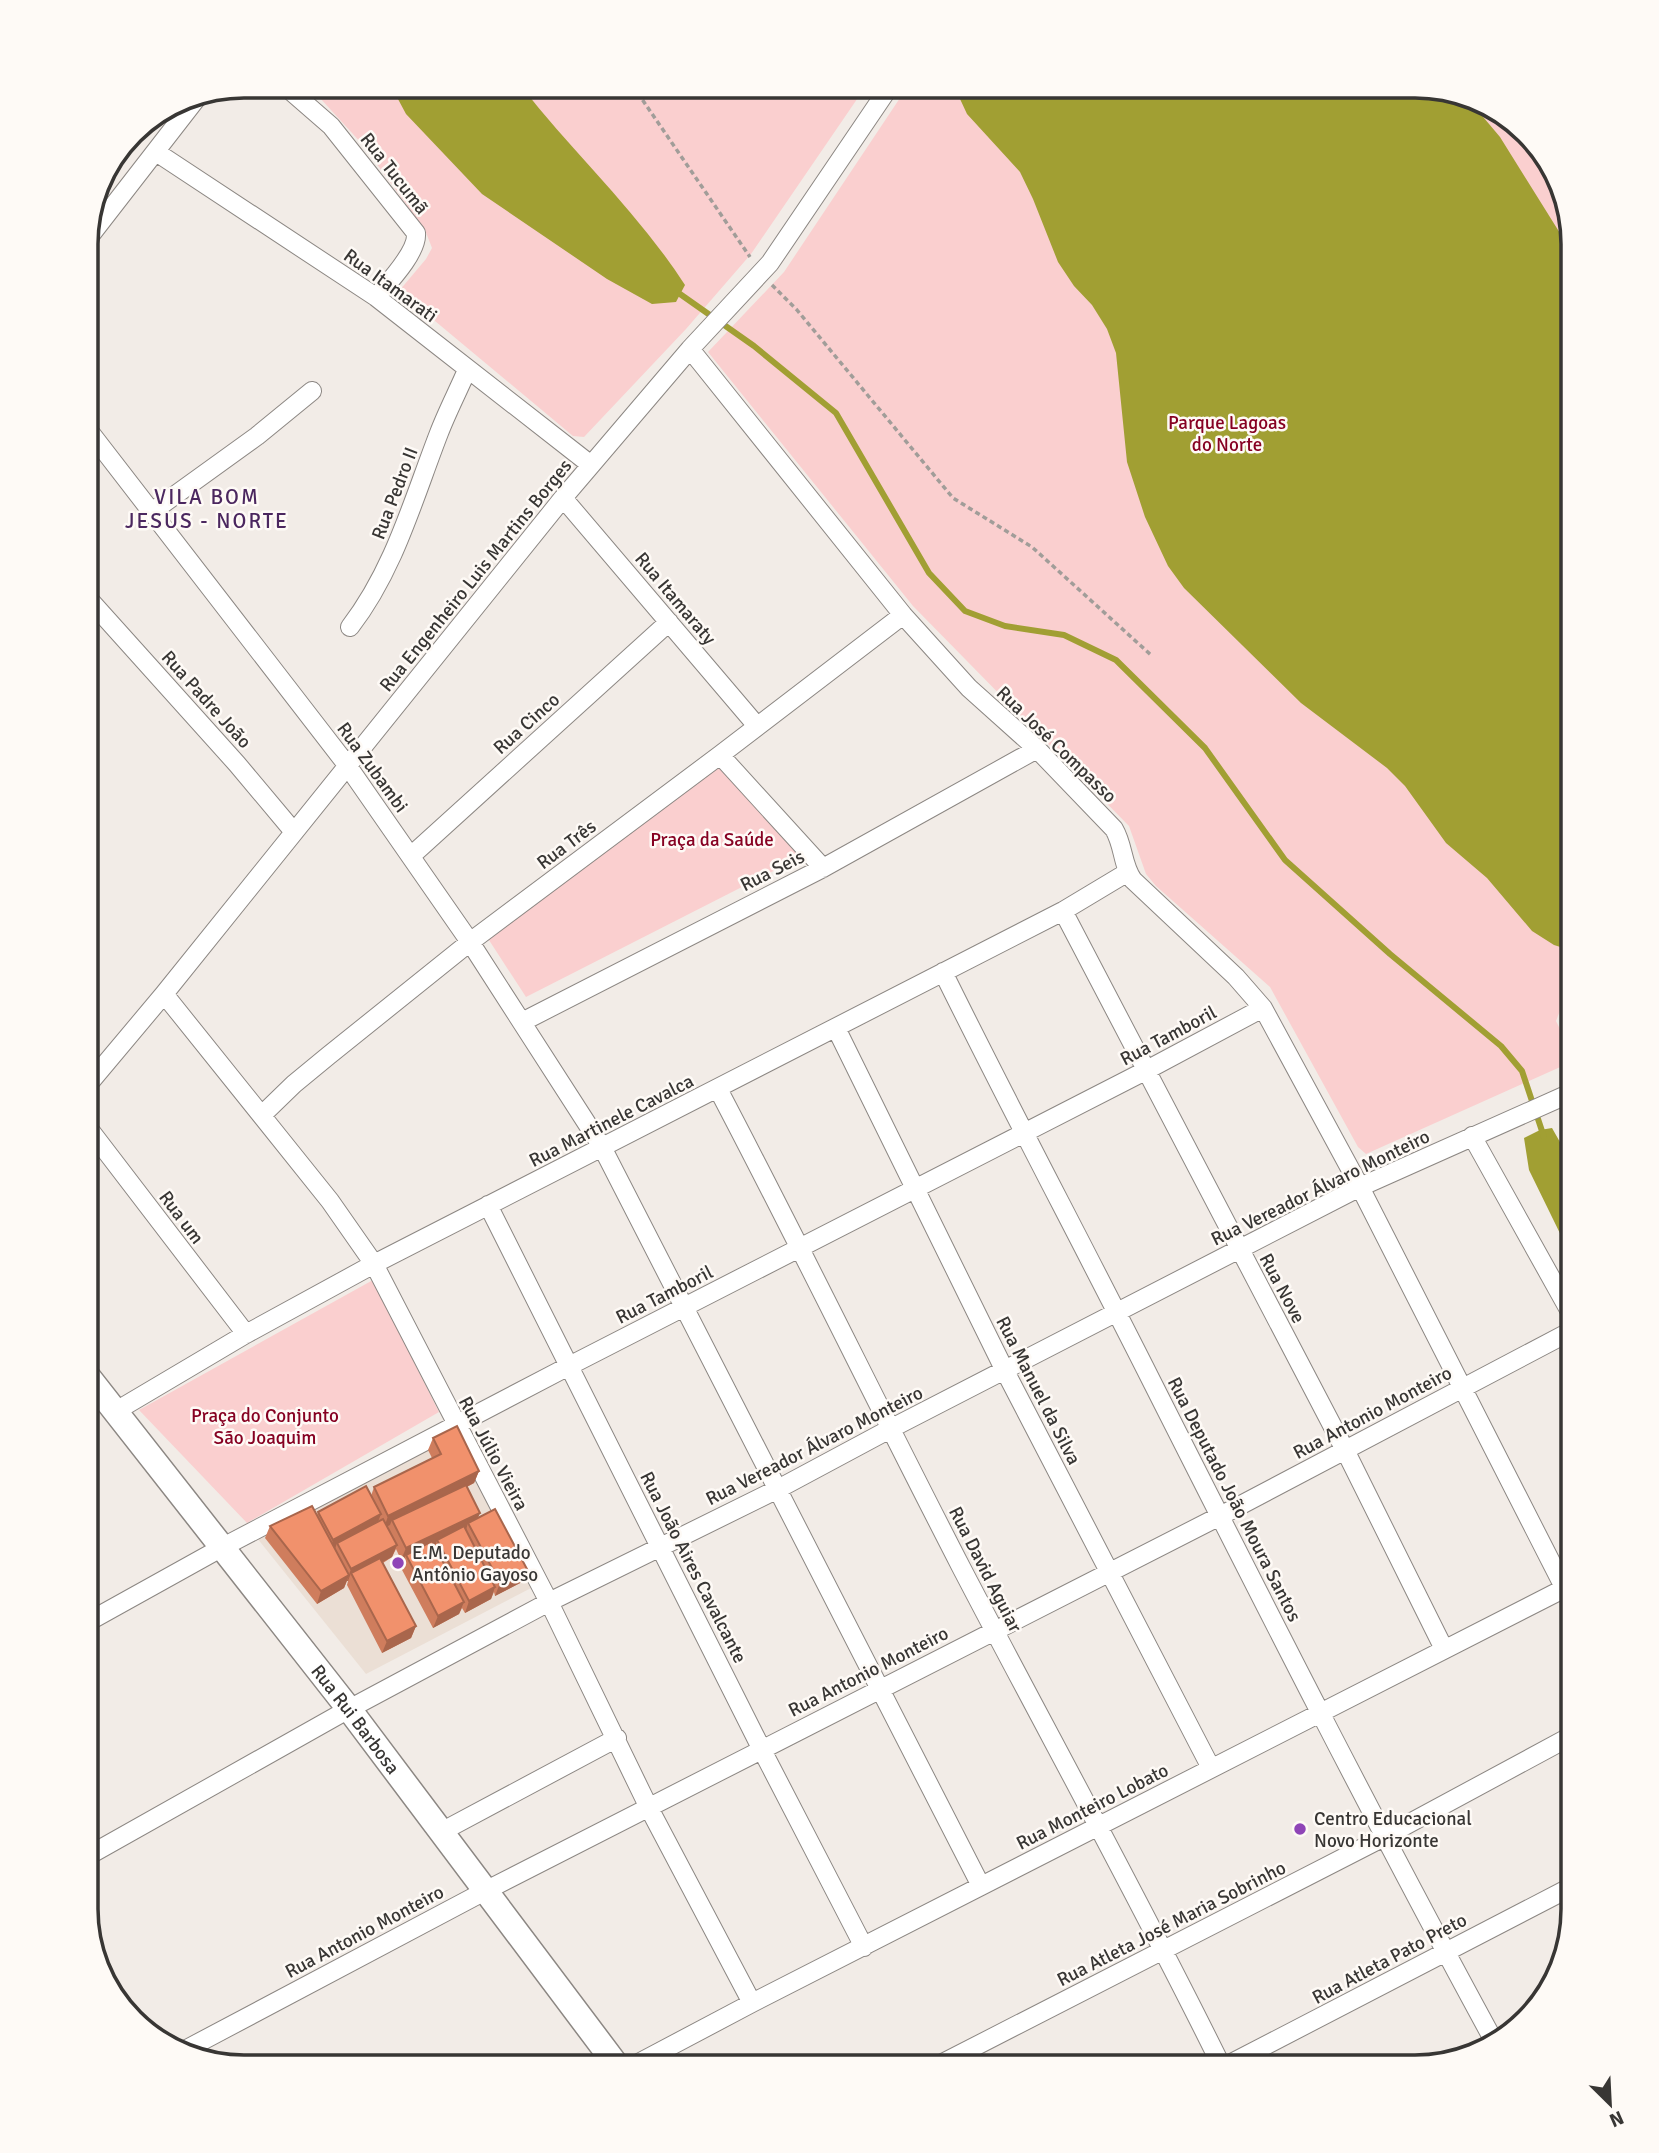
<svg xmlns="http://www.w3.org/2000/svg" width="1659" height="2153" viewBox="0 0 1659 2153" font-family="Signika,sans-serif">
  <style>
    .built { fill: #ebdfd5 }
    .park { fill: #facfcf }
    .water { fill: #a19f33 }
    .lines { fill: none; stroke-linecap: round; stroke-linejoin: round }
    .stream { stroke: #a19f33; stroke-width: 6 }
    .street-casing { stroke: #8c8783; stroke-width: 20 }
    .secondary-casing { stroke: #8c8783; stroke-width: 27 }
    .path { stroke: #a19d99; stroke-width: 3.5; stroke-dasharray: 5 3.5; stroke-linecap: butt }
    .street { stroke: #fff; stroke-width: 18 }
    .secondary { stroke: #fff; stroke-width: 24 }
    .wall { fill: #cf7d5d }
    .shaded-wall { fill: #a9664c }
    .building { fill: #f1916c; stroke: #a9664c; stroke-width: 2 }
    .poi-dot { fill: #8f45b7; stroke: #fefaf6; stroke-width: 2.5 }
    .labels { text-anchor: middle; stroke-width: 5; stroke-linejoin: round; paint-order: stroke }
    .street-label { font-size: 19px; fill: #383634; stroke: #fefaf6 }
    .park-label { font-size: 19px; fill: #860122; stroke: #fefaf6 }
    .poi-label { font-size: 19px; fill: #383634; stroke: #fefaf6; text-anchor: start }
    .neighbourhood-label { font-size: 21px; letter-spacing: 2px; fill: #4b275f; stroke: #fefaf6 }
    .rim { fill: none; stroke: #383634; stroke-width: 3.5 }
  </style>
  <rect width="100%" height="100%" fill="#f2ece7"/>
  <path class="built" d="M452 1437 533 1587 366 1674 257 1538Z"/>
  <path class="park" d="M309 86H866L751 254 686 329 584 437 573 436 399 291 426 259 432 248 425 230 363 145Z
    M908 86H1425L1494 107 1547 157 1573 244V1003L1561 1008 1556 1021 1571 1051 1567 1064 1366 1154 1358 1147 1270 987 1156 886 1146 874 1129 826 913 606 708 352 784 272Z
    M720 762 801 857 526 997 487 937Z
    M373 1280 439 1412 247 1523 139 1410Z"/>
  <path class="water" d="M391 86H521C574 154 638 212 685 285L676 302 652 304 607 279 482 194 406 114Z
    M954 86H1425L1468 99 1500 137 1573 254V951L1554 945 1532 931 1487 878 1446 843 1405 786 1387 768 1301 703 1184 588 1168 566 1145 517 1127 462 1116 353 1107 329 1092 305 1074 286 1058 262 1033 199 1020 172 967 114Z
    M1552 1128 1573 1165V1260L1529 1170 1524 1138 1540 1130Z"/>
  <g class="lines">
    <path class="stream" d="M680 294 754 346 836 413 929 573 965 611 1005 626 1064 635 1116 660 1205 748 1285 860 1390 954 1501 1046 1522 1071 1544 1137"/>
    <defs>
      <path id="street" d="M285 86 331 126 416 233C418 252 388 283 376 297
        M156 152 376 297 591 465
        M86 241 200 94
        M690 349 903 615 969 688 1037 749 1114 829C1124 846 1122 865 1133 880L1236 977 1263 1008 1360 1187 1573 1605
        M86 427 347 765 470 942 602 1147 981 1886
        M563 498 757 726
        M153 511 257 436 312 391
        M86 596 237 764 294 832
        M350 627C394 570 413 500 439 433 447 412 458 391 467 370
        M720 755 823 868
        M411 856 669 622
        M1063 911 1345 1450 1444 1649
        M943 972C1010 1108 1081 1241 1149 1376 1262 1600 1375 1823 1495 2043
        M164 994 330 1201 374 1264 549 1602 649 1808 752 2003
        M522 1022 823 868 1037 749
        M836 1028 1005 1371 1211 1768
        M86 1087 164 994 563 498 690 349 770 263 890 86
        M718 1089C801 1247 879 1408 961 1567 1048 1734 1139 1898 1222 2067
        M262 1115 294 1084 328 1056 470 942 720 755 903 615
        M86 1125 246 1334
        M1472 1136 1573 1317
        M488 1205 762 1750 864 1947
        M116 1411 246 1334 374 1264 1063 911 1128 872
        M86 1623 221 1548 569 1366 1145 1071 1263 1008
        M441 1832 617 1738
        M86 1857 349 1709 549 1602 778 1489 890 1429 1360 1187 1573 1092
        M183 2051 485 1891 1220 1516 1573 1330
        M631 2067 752 2003 1573 1584
        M935 2067 1384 1837 1573 1735
        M1224 2067 1573 1886"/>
      <g id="secondary">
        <path id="s1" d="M86 1374 349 1709 618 2067"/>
      </g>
    </defs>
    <use href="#street" class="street-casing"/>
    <use href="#secondary" class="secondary-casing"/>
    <path class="path" d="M633 86 750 257
      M772 285 797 310 953 498 1032 547 1151 655"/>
    <use href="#street" class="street"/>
    <use href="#secondary" class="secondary"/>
  </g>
  <path class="wall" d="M433 1438 479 1471 474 1483 467 1487 478 1518 527 1569 522 1582 495 1596 494 1592 491 1599 465 1613 462 1608 459 1614 433 1628 401 1568 404 1559 401 1560 396 1549 392 1557 383 1563 416 1626 411 1638 382 1653 347 1585 348 1581H347L344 1588 317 1604 265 1538 270 1526 317 1515 318 1512 371 1496 374 1487 432 1458 428 1450Z"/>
  <path class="shaded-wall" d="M479 1471 474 1483 394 1523 392 1520 390 1525 384 1528 388 1516Z
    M480 1513 475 1525 468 1523 466 1530 437 1540 436 1544 407 1558 406 1555 404 1559 401 1560 406 1548Z
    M381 1514 376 1527 337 1543 335 1549 329 1553 333 1540Z
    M397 1545 392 1557 354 1578 351 1573 348 1581H347L351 1569Z
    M527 1569 522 1582 495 1596 500 1583Z
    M349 1575 344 1588 317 1604 321 1591Z
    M495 1587 491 1599 465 1613 469 1601Z
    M464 1602 459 1614 433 1628 438 1616Z
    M416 1626 411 1638 382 1653 387 1641Z"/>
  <path class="building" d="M457 1426 479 1471 388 1516 374 1487 441 1454 433 1438Z
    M466 1485 480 1513 406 1548 392 1520Z
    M366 1486 381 1514 333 1540 318 1512Z
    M312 1506 349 1575 321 1591 270 1526Z
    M495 1509 527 1569 500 1583 468 1523Z
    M383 1519 397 1545 351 1569 337 1543Z
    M464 1526 495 1587 469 1601 437 1540Z
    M432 1541 464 1602 438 1616 406 1555Z
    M380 1558 416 1626 387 1641 351 1573Z"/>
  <g class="poi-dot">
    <circle cx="398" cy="1563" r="7"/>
    <circle cx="1300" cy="1829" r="7"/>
  </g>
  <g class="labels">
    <g class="street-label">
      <text transform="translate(395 173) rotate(52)" y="7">Rua Tucumã</text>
      <text transform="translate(391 285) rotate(36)" y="7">Rua Itamarati</text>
      <text transform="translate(394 493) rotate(-69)" y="7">Rua Pedro II</text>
      <text transform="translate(475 575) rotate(-51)" y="7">Rua Engenheiro Luis Martins Borges</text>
      <text transform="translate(676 598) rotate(50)" y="7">Rua Itamaraty</text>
      <text transform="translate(207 699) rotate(48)" y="7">Rua Padre João</text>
      <text transform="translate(526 723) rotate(-42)" y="7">Rua Cinco</text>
      <text transform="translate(1057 744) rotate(44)" y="7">Rua José Compasso</text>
      <text transform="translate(373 767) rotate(54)" y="7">Rua Zubambi</text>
      <text transform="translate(566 844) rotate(-37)" y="7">Rua Três</text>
      <text transform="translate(772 870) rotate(-27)" y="7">Rua Seis</text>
      <text transform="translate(1168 1035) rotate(-28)" y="7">Rua Tamboril</text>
      <text transform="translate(611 1120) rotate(-27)" y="7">Rua Martinele Cavalca</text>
      <text transform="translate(1320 1187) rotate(-26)" y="7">Rua Vereador Álvaro Monteiro</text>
      <text transform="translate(182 1217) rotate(53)" y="7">Rua um</text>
      <text transform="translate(1283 1288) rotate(62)" y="7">Rua Nove</text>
      <text transform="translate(664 1294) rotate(-27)" y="7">Rua Tamboril</text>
      <text transform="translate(1039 1390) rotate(63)" y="7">Rua Manuel da Silva</text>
      <text transform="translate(1372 1412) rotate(-28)" y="7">Rua Antonio Monteiro</text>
      <text transform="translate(814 1445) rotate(-27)" y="7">Rua Vereador Álvaro Monteiro</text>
      <text transform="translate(494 1453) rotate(62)" y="7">Rua Júlio Vieira</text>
      <text transform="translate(1235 1499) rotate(63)" y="7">Rua Deputado João Moura Santos</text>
      <text transform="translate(694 1567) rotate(63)" y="7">Rua João Aires Cavalcante</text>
      <text transform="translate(986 1569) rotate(63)" y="7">Rua David Aguiar</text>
      <text transform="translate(868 1671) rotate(-27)" y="7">Rua Antonio Monteiro</text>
      <text dy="7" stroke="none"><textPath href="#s1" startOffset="438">Rua Rui Barbosa</textPath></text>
      <text transform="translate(1092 1806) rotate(-27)" y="7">Rua Monteiro Lobato</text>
      <text transform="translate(1171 1923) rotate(-27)" y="7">Rua Atleta José Maria Sobrinho</text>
      <text transform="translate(364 1931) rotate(-28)" y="7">Rua Antonio Monteiro</text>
      <text transform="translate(1389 1958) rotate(-28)" y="7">Rua Atleta Pato Preto</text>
    </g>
    <g class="park-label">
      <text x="1227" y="429">Parque Lagoas<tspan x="1227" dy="22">do Norte</tspan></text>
      <text x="712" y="846">Praça da Saúde</text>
      <text x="265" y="1422">Praça do Conjunto<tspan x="265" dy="22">São Joaquim</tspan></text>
    </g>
    <g class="poi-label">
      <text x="412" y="1559">E.M. Deputado<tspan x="412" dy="22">Antônio Gayoso</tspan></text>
      <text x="1314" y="1825">Centro Educacional<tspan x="1314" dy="22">Novo Horizonte</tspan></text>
    </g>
    <g class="neighbourhood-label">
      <text x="207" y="504">VILA BOM<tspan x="207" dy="24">JESUS - NORTE</tspan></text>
    </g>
  </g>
  <path d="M0 0H1659V2153H0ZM244 98H1415A146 146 0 0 1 1561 244V1909A146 146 0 0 1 1415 2055H244A146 146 0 0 1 98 1909V244A146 146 0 0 1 244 98Z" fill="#fefaf6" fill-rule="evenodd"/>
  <path class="rim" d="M244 98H1415A146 146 0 0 1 1561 244V1909A146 146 0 0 1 1415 2055H244A146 146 0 0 1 98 1909V244A146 146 0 0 1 244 98Z"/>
  <g transform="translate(1610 2104) rotate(156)" stroke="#fefaf6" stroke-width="5" paint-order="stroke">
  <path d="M0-5L12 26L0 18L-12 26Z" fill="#383634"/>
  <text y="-10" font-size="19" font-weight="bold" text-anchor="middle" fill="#383634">N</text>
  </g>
</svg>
